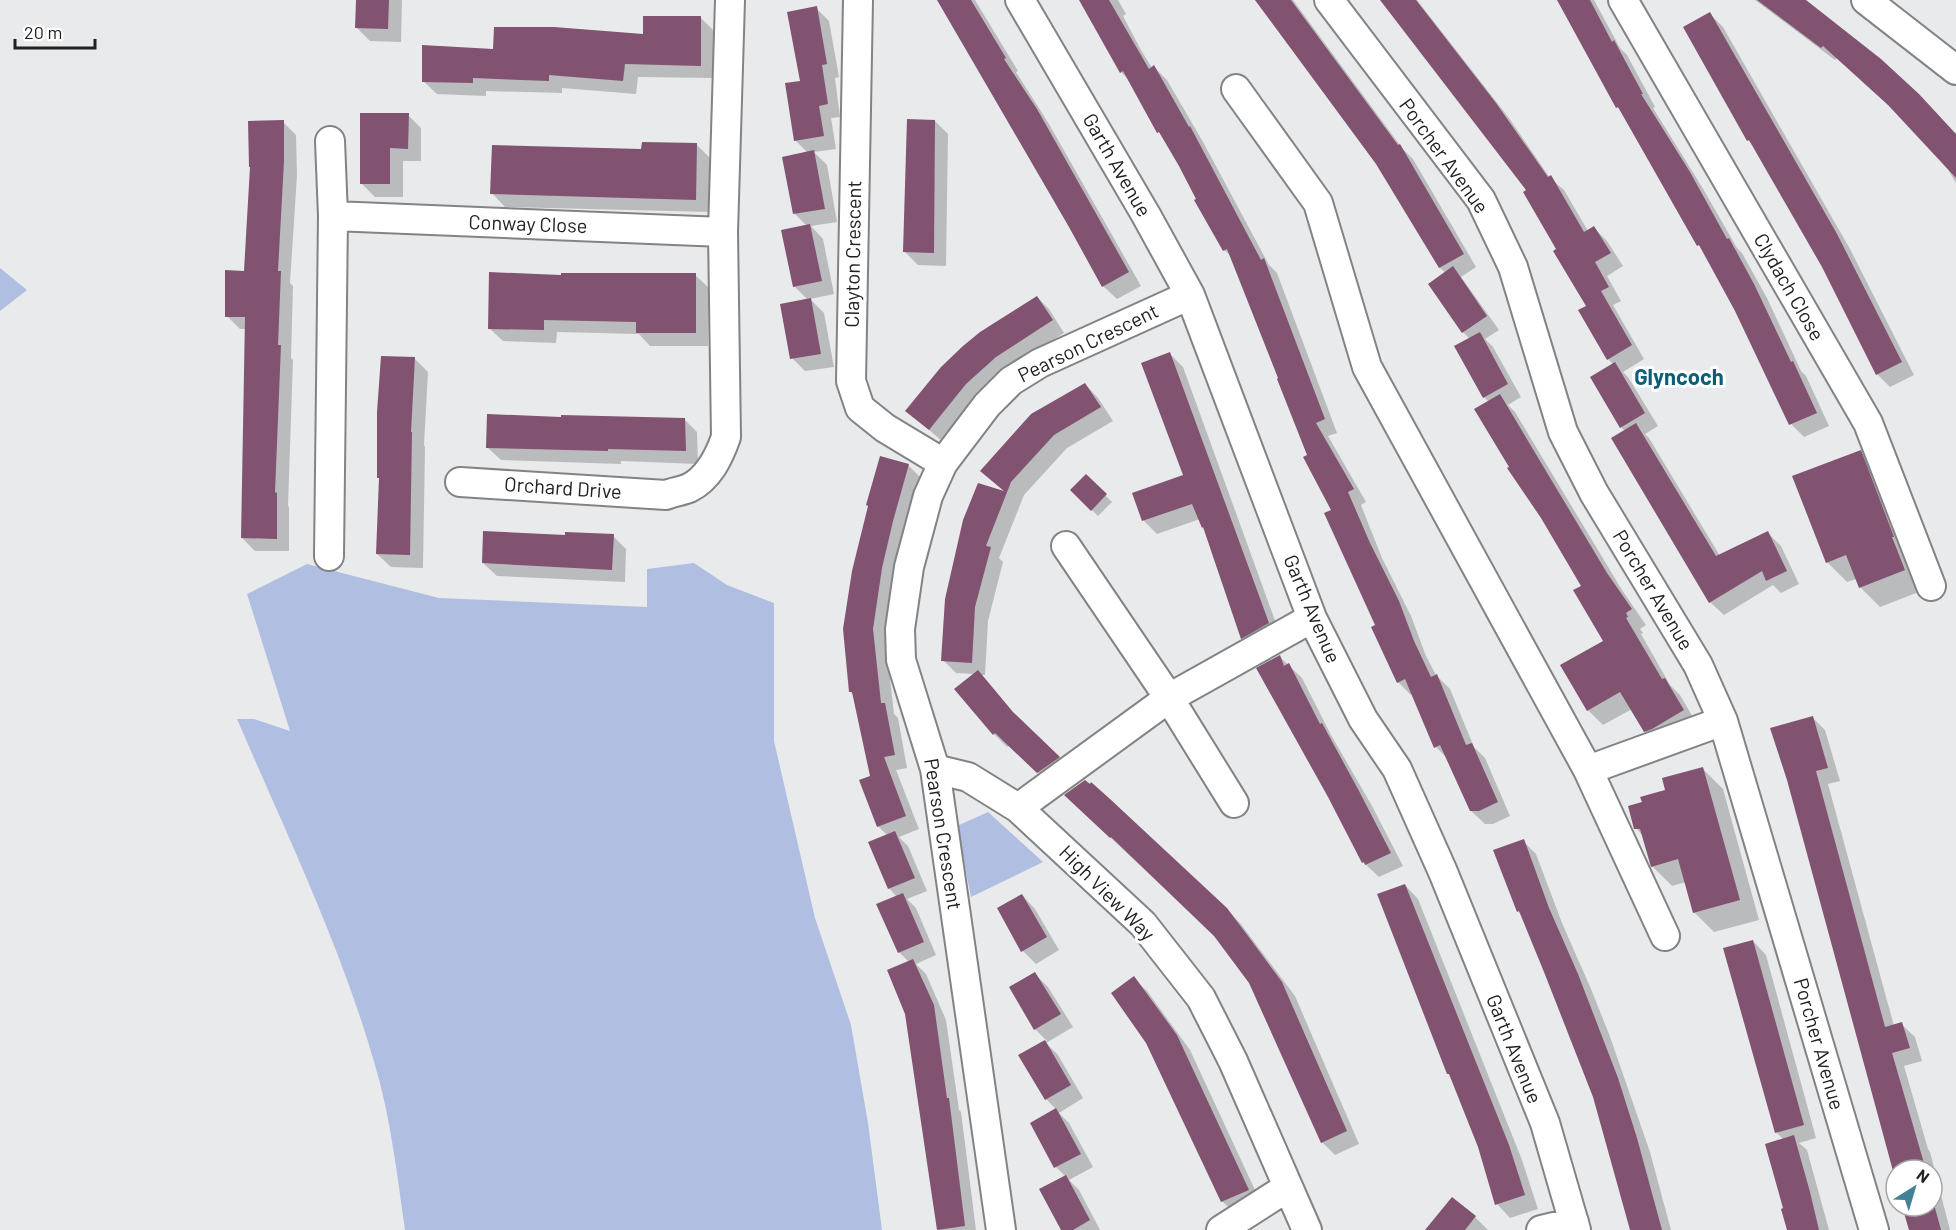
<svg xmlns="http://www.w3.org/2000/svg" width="1956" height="1230" viewBox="0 0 1956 1230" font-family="Barlow,sans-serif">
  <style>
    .green { fill: #b0bfe1 }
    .shadow { fill: #0003 }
    .building { fill: #825271 }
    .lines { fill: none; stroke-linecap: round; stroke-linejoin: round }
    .street-casing { stroke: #828385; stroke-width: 32 }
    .street { stroke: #fff; stroke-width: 28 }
    .labels { text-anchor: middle; stroke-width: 6; stroke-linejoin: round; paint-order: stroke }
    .street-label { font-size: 20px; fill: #212122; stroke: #fff }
    .quarter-label { font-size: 22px; font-weight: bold; fill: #0b5e75; stroke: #fff }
  </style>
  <rect width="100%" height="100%" fill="#e9eaec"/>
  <path class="green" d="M0 268 27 290 0 311Z
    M694 563 727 585 774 603V741L815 918 851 1025 868 1123 882 1230H405C397 1175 391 1119 375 1065 341 946 286 833 237 719H254L290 731 247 594 307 564 439 598 647 607V569Z
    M988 812 1043 862 971 897 957 826Z"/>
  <path class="shadow" d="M357 0H402L401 42 370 41 357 28Z
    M939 0H975L1018 71 1016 72 1049 124 1141 286 1117 299 1103 286Z
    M1080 0H1118L1126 14 1123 16 1141 50 1152 68 1154 67 1167 80 1203 142 1269 265 1277 273 1337 433 1328 436 1366 502 1361 505 1382 558 1411 616 1426 656 1436 675 1450 689 1474 747 1485 758 1510 816 1493 824H1485L1471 811 1449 760 1436 747 1413 694 1411 695 1398 682 1333 511 1232 257 1224 250 1164 138 1159 132 1128 79 1121 72Z
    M1255 0H1293L1402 148 1413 159 1476 267 1461 277 1499 330 1485 339 1493 347 1521 397 1508 405 1515 412 1622 590 1646 625 1640 629 1643 633 1641 634 1670 685 1680 695 1698 726 1660 747 1645 731 1632 709 1603 725 1588 710 1605 641 1583 586 1489 402 1484 397 1470 339 1463 332 1446 273 1440 268 1377 163Z
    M1383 0H1417L1509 118 1550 178 1564 190 1588 231 1594 228 1607 241 1623 266 1607 276 1621 301 1613 305 1644 359 1623 372 1628 377 1658 426 1645 434 1649 438 1720 556 1768 533 1781 546 1799 584 1781 593 1773 585 1724 615 1710 602 1613 439 1625 431 1621 427 1614 365 1609 360 1580 311 1588 306 1528 190Z
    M1558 0H1594L1620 48 1627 55 1655 107 1653 108 1702 187 1737 248 1742 253 1767 298 1801 371 1806 376 1829 426 1804 437 1791 424 1736 311 1702 249 1621 111 1617 107Z
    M1755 0H1803L1956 135V183L1944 163 1897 112 1837 58 1835 60Z
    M816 8 829 21 839 77 835 78 840 117 831 118 836 149 814 152 827 165 837 222 811 226 823 239 834 294 810 299 824 313 834 367 805 371 792 358 808 300 794 286 807 226 795 214 808 153 795 140 802 82Z
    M1710 14 1723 27 1850 249 1914 375 1890 387 1877 374 1823 266 1754 147 1748 140 1685 28Z
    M700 17 713 30V78L638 77 636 94 562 88V93L486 91V96L437 94 423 81 644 35Z
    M408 115 421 128V161H403V197H375L362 184Z
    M935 121 948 134 946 266 918 265 904 251Z
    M283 122 296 135 297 175 290 283 293 286 291 358 293 360 288 506 289 507V551H255L242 538 246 329H240L227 316 245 272Z
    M697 145 710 158 709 212 505 207 492 193Z
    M695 275 709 288 708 346H650L639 334 557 332 556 343 503 341 489 328 562 277Z
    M1037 297 1049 309 1064 333 1008 368 942 441 907 411Z
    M1170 354 1183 367 1281 637 1255 651 1242 638 1205 529 1200 519 1157 534 1144 521 1134 494 1185 476Z
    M415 359 428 372 424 445 425 447 423 568 391 567 377 554Z
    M1085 384 1098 398 1113 421 1067 448 1024 495 999 558 1003 562 988 621 985 675H980L1022 723 1072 771 1052 786 1009 746 1007 747 994 734 956 689 975 674 956 673 943 660 1006 493 982 471Z
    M563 419H684L697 432 698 464 621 461V464L501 460 487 447Z
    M1860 452 1880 471 1924 590 1880 607 1860 587 1856 579 1847 582 1827 562Z
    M908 465 922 479 895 582 886 643 894 714 898 718 907 768 896 770 919 829 899 837 908 846 927 891 907 899 916 908 936 955 916 964 926 974 946 1020 959 1110 961 1112 976 1230H939L907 1013 909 962 899 952 897 897 889 888 888 836 878 826 872 777 854 696 850 691 845 629Z
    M1086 476 1112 502 1098 516 1072 490Z
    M567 536H613L626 549 625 582 497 576 483 563Z
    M1280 657 1302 678 1331 735 1372 806 1403 866 1379 877 1363 862Z
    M1812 717 1825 730 1840 781 1828 784 1894 1026 1901 1024 1915 1037 1922 1061 1904 1066 1928 1149 1930 1152 1950 1230H1911L1904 1206H1932V1170H1896V1177L1788 779Z
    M1703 769 1723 789 1759 920 1714 932 1694 912 1686 882 1672 886 1652 866 1643 836 1636 828 1644 803Z
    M1079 808 1226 909 1240 923 1295 996 1359 1144 1335 1155 1322 1142 1250 982 1216 937Z
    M1523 841 1536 854 1562 923 1591 989 1609 1034 1650 1152 1671 1230H1632L1595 1097 1522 915 1518 911Z
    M1405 885 1418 899 1522 1160 1538 1209 1510 1218 1497 1204 1479 1147 1452 1077 1448 1073Z
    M1022 895 1035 909 1059 950 1036 964 1023 951Z
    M1753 941 1766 955 1816 1138 1799 1143 1807 1150 1829 1230H1789L1784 1140 1776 1132Z
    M1035 974 1048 987 1073 1027 1046 1043 1058 1055 1083 1098 1059 1113 1069 1123 1093 1167 1069 1180 1079 1190 1100 1230H1063L1066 1177 1056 1167 1057 1110 1046 1099 1020 1056 1047 1041 1035 1029Z
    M1133 978 1147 991 1190 1050 1261 1203 1235 1214 1222 1201Z
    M1452 1199 1475 1217 1488 1230H1427Z"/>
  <path class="building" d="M356 0H389L388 29 355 28Z
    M937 0H971L1006 58 1004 59 1037 109 1129 272 1102 287 1069 227Z
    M1079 0H1109L1149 69 1154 65 1189 127 1190 126 1261 260 1264 258 1325 419 1316 423 1354 489 1348 492 1370 543 1399 601 1414 641 1431 677 1437 674 1466 745 1472 743 1498 802 1479 811H1470L1440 745 1434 748 1405 679 1397 683 1371 627 1375 625 1324 513 1331 510 1303 457 1307 455 1277 379 1278 378 1227 249 1223 251 1194 200 1196 199 1179 166 1159 132 1157 133 1123 71 1120 73Z
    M1255 0H1291L1398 145 1400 144 1464 254 1439 268 1376 164Z
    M1380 0H1416L1496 103 1548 177 1551 175 1584 232 1594 226 1611 253 1595 262 1609 287 1601 291 1632 345 1607 360 1578 310 1586 306 1553 251 1556 249 1523 192 1526 190Z
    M1557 0H1590L1612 42 1614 40 1643 94H1641L1690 172 1727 239 1729 238 1754 284 1791 362 1793 361 1817 413 1789 425 1735 311 1699 245 1697 246 1618 107 1616 108Z
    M1757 0H1806L1881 59 1919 94 1956 134V178L1888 105 1823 46 1821 48Z
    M817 6 827 64 822 65 828 104 819 106 824 136 794 141 785 83 800 81 787 12Z
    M1710 12 1837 234 1902 362 1876 375 1822 267 1749 140 1747 141 1697 52 1683 27Z
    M643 16H701V66L625 64 623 81 549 75V81L473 78V83L422 82V45L493 49 494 27H554L643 34Z
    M360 113H409L408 149 390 148V184H360Z
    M907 119 935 120 934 253 903 252Z
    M284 120V161L278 271H281L278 345H281L275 492 277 493V539L241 538 245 317H225V270L244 271 250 167H249L248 121Z
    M642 142 697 143 696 200 490 194 492 145 641 149Z
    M814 150 825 209 793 214 782 157Z
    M810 224 822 281 793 287 781 230Z
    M1453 266 1487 316 1462 333 1428 284Z
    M489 272 561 275V273H696V333H636V322L544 320V330L488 329Z
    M1037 296 1053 320 996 357 966 384 929 430 905 411 941 367 963 346 980 332Z
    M811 298 821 354 790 359 780 304Z
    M1480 332 1508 384 1483 398 1454 346Z
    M1170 352 1269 623 1241 639 1203 527 1202 528 1192 504 1142 521 1132 493 1183 475 1141 363Z
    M381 356 415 357 411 432H412L410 555 376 554 379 478H377V412Z
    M1615 362 1645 413 1620 428 1590 377Z
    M1085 383 1101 407 1054 435 1011 482 986 546 991 547 975 607 972 663 941 661 945 599 963 520 978 483 1004 491 980 471 1031 414Z
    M1500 394 1607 573 1632 609 1626 613 1628 617 1626 618 1662 679 1665 678 1684 710 1652 729 1644 732 1620 692 1587 711 1560 665 1603 641 1573 590 1581 586 1541 518 1507 468 1509 467 1474 409Z
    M487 414 561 417V415L685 418 686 451 608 449V451L486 448Z
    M1636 423 1716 556 1768 531 1787 571 1766 581 1762 571 1709 603 1611 438Z
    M1861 450 1894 537H1892L1905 570 1859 588 1846 555 1826 563 1792 476Z
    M880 456 909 464 893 521 882 568 873 629 881 703H885L895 755 884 757 906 816 877 827 859 780 870 776 852 692H849L843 629 852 571 868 506 866 505Z
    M1086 474 1107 494 1091 511 1070 490Z
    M483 531 565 535V532L614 534 612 570 482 563Z
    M1280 655 1284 666 1289 663 1320 724 1322 723 1359 791 1391 853 1365 865 1364 862 1362 863 1328 797 1256 668Z
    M978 670 1013 712 1060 757 1037 773 995 733 993 735 954 689Z
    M1813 716 1828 768 1816 771 1885 1027 1902 1022 1910 1048 1892 1053 1926 1170H1896V1182L1787 780 1770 728Z
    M1703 767 1740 900 1693 913 1678 859 1651 867 1640 829H1634L1628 806 1642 802 1640 797 1665 790 1662 778Z
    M1085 780 1090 784 1091 782 1110 799 1227 908 1251 940 1282 982 1347 1131 1321 1143 1249 983 1214 936 1111 837 1110 838 1064 795Z
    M895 831 915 878 888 889 868 842Z
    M1524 839 1549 908 1578 974 1618 1078 1637 1138 1662 1230H1630L1593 1097 1544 972 1519 911 1517 912 1493 850Z
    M1405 884 1509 1145 1525 1195 1495 1205 1478 1147 1449 1074H1447L1377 894Z
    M903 893 924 942 898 953 876 904Z
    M1022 894 1047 937 1021 952 997 908Z
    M1753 940 1804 1125 1775 1133 1723 948Z
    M913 959 934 1005 947 1098H949L965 1226 937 1230 905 1014 887 970Z
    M1035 972 1061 1014 1034 1030 1009 987Z
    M1134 976 1177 1035 1249 1190 1221 1202 1146 1043 1111 993Z
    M1045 1040 1071 1085 1045 1100 1018 1055Z
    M1056 1108 1081 1154 1054 1168 1030 1123Z
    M1794 1135 1810 1192 1819 1230H1787L1781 1209 1783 1208 1765 1144Z
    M1066 1175 1090 1220 1073 1230H1061L1039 1189Z
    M1452 1197 1476 1216 1465 1230H1425Z
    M1932 1197 1941 1230H1909L1902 1206H1932Z"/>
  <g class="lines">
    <defs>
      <path id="street" d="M858 0 851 381 860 408 885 428 943 463
        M1020 0 1146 215 1190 295 1312 618 1363 719 1397 769 1443 872 1545 1123 1576 1230
        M1329 0 1481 200 1513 267 1563 432 1594 493 1698 665 1723 721 1874 1230
        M1623 0 1868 423 1931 586
        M1866 0 1956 70
        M1236 89 1318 203 1367 367 1588 770 1665 936
        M333 216 723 232
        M460 482 666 495C673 492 682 491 689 488 709 478 719 457 726 437L723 232 730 0
        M1066 546 1169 698 1234 803
        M329 556 333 216 330 141
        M935 769 968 777 1018 808 1143 924 1201 998 1233 1061 1307 1230
        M1588 770 1723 721
        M1018 808 1169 698 1312 618
        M1001 1230 935 769 901 660 900 629 909 567 928 496 943 463 987 405 1011 381 1040 363 1190 295
        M1221 1230 1288 1187
        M1541 1230 1574 1222"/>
    </defs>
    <use href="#street" class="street-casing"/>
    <use href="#street" class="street"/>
  </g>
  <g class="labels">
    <g class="street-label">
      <text transform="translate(1444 156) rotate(54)" y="7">Porcher Avenue</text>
      <text transform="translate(1117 165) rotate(60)" y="7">Garth Avenue</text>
      <text transform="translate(528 224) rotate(2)" y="7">Conway Close</text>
      <text transform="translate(853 254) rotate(-89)" y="7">Clayton Crescent</text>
      <text transform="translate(1789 287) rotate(60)" y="7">Clydach Close</text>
      <text transform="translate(1088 343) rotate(-26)" y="7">Pearson Crescent</text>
      <text transform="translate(563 488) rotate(4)" y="7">Orchard Drive</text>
      <text transform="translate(1653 590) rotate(59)" y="7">Porcher Avenue</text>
      <text transform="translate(1312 609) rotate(67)" y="7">Garth Avenue</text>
      <text transform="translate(943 834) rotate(81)" y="7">Pearson Crescent</text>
      <text transform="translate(1107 893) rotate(45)" y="7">High View Way</text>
      <text transform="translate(1819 1044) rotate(74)" y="7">Porcher Avenue</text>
      <text transform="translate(1514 1049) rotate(68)" y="7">Garth Avenue</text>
    </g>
    <g class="quarter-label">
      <text x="1679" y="385">Glyncoch</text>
    </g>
  </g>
  <g transform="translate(1914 1188) rotate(37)"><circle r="28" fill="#ffffff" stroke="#a6a6a7" stroke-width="1.5"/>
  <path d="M0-4.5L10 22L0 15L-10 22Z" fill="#438196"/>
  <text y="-9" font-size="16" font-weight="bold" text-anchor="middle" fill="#212122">N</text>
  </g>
  <path d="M15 39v9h80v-9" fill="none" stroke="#212122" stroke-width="3"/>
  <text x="24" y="39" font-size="18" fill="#212122" stroke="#ffffff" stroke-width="4.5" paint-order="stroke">20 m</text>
</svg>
